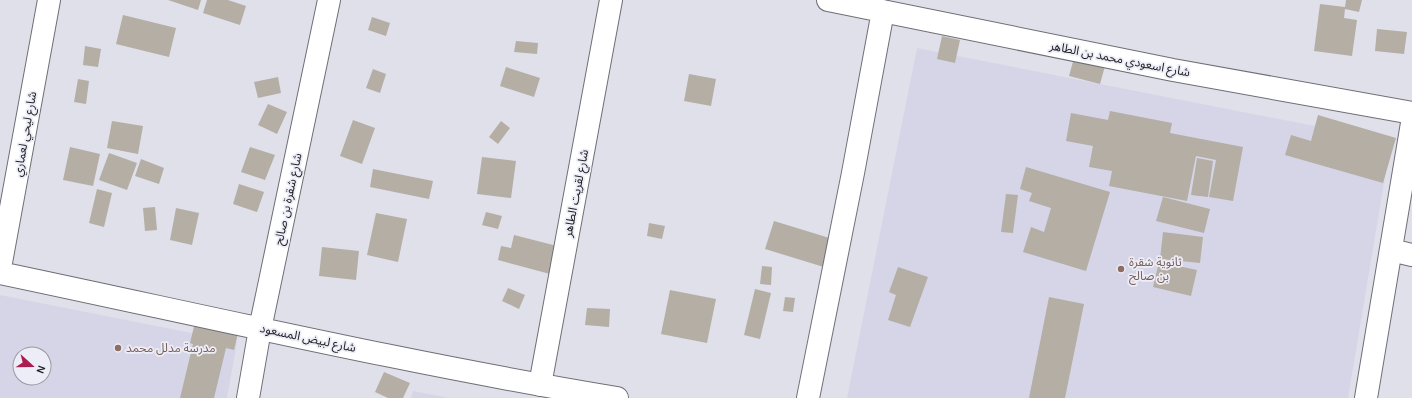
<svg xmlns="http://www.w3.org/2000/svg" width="1412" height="398" viewBox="0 0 1412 398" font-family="Karla,'Noto Sans Arabic',sans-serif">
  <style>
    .built { fill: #d5d5e7; fill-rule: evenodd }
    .building { fill: #b4aea5 }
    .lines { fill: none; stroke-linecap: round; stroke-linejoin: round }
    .minor-casing { stroke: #6e6e77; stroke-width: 24 }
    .minor { stroke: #fff; stroke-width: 22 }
    .education-dot { fill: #8d6e63; stroke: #ededf8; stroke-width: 1.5 }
    .labels { text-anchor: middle; stroke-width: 3.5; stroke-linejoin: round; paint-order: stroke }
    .street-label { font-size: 12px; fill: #1c1b1f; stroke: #ededf8 }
    .education-label { font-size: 12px; fill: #785e54; stroke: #ededf8; text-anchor: start }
  </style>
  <rect width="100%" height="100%" fill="#e0e0eb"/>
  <path class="built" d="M917 48 1391 141 1348 398H847Z
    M0 295 237 342 227 398H0ZM20 354H44V378H20Z
    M413 391 450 398H411Z"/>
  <path class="building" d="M168 0H201L198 10Z
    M207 0H228L246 6 240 25 203 13Z
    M1346 0H1362L1359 12 1345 9 1344 18 1357 20 1352 56 1314 51 1320 4 1345 7Z
    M123 15 176 28 169 57 116 44Z
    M372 17 390 23 386 36 368 30Z
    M1377 29 1407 32 1404 54 1375 51Z
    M942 36 960 40 955 63 937 59Z
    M516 41 538 43 537 54 514 52Z
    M85 46 101 49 98 67 83 65Z
    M1074 58 1105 66 1100 84 1069 76Z
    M506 67 540 78 534 97 500 86Z
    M373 69 386 74 380 93 366 88Z
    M689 74 716 79 711 106 684 101Z
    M278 77 281 93 258 98 254 82Z
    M78 79 89 81 86 104 74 102Z
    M268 104 287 112 277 134 258 125Z
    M1110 111 1172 123 1170 133 1243 147 1233 201 1209 197 1216 160 1196 156 1187 201 1109 186 1112 171 1089 167 1093 146 1066 141 1071 113 1108 120Z
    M1318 115 1396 138 1383 183 1285 155 1291 135 1311 141Z
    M353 120 375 128 362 164 340 156Z
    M112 121 143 126 138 154 107 148Z
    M501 121 510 128 498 144 489 137Z
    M70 147 100 154 93 186 63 180Z
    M250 147 275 155 265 180 241 172Z
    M109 153 137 163 127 190 99 180Z
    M482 157 516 161 511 198 477 194Z
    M1197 158 1213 161 1208 197 1191 195Z
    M141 159 164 168 159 184 135 176Z
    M1026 167 1110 192 1086 271 1023 252 1031 227 1044 232 1051 208 1029 201 1032 193 1020 189Z
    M373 169 433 181 429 199 370 187Z
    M239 184 264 192 257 212 233 204Z
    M97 189 112 193 104 227 89 223Z
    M1006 194 1018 195 1013 233 1001 232Z
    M1163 197 1210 209 1204 233 1156 221Z
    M155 207 157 230 145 231 143 208Z
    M176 208 199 213 192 245 170 240Z
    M486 212 502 216 498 229 482 225Z
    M376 213 407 219 398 262 367 255Z
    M774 221 836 240 827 268 765 249Z
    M649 223 665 226 662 239 647 236Z
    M1163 232 1203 237 1200 263 1160 259Z
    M514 235 557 246 550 274 498 260 501 246 511 248Z
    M322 247 359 251 356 280 319 276Z
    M1159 262 1197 270 1191 296 1153 287Z
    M762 266 772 267 771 285 760 284Z
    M898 267 928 277 910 327 888 320 896 295 889 292Z
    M508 288 525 295 519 309 502 301Z
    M755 289 771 293 760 339 744 335Z
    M670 290 716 299 707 343 661 334Z
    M785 297 795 298 793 312 783 311Z
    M1049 297 1084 304 1065 398H1029Z
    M587 308 610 309 609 327 585 325Z
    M197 314 240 325 234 350 226 348 214 398H180L193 344 190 343Z
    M384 372 410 383 403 398H388L375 392Z"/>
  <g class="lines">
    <defs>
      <path id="minor" d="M828 0 1173 70 1412 113
        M1391 250 1412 255
        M0 268 49 0
        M0 273C205 316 410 364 617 398
        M540 385 611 0
        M248 398 260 329 329 0
        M808 398 853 173 883 11
        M1366 398 1412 123"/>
    </defs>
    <use href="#minor" class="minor-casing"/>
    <use href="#minor" class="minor"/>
  </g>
  <g class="education-dot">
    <circle cx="1121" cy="269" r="4"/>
    <circle cx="118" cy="348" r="4"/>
  </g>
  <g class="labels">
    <g class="street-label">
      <text transform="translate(1120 59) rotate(11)" y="4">شارع اسعودي محمد بن الطاهر</text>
      <text transform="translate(25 134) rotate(-80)" y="4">شارع ليحي لعماري</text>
      <text transform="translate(576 193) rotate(-79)" y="4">شارع لقريت الطاهر</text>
      <text transform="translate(288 199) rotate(-78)" y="4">شارع شقرة بن صالح</text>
      <text transform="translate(308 338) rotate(12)" y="4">شارع لبيض المسعود</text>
    </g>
    <g class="education-label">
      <text x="1129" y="266">ثانوية شقرة<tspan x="1129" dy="14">بن صالح</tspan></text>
      <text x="126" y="352">مدرسة مدلل محمد</text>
    </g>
  </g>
  <g transform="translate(32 366) rotate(111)"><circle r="19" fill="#ededf8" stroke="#9999a1"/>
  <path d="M0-3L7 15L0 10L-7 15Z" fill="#ad1c51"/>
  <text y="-6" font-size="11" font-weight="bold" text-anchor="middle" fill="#1c1b1f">N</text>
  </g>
</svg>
